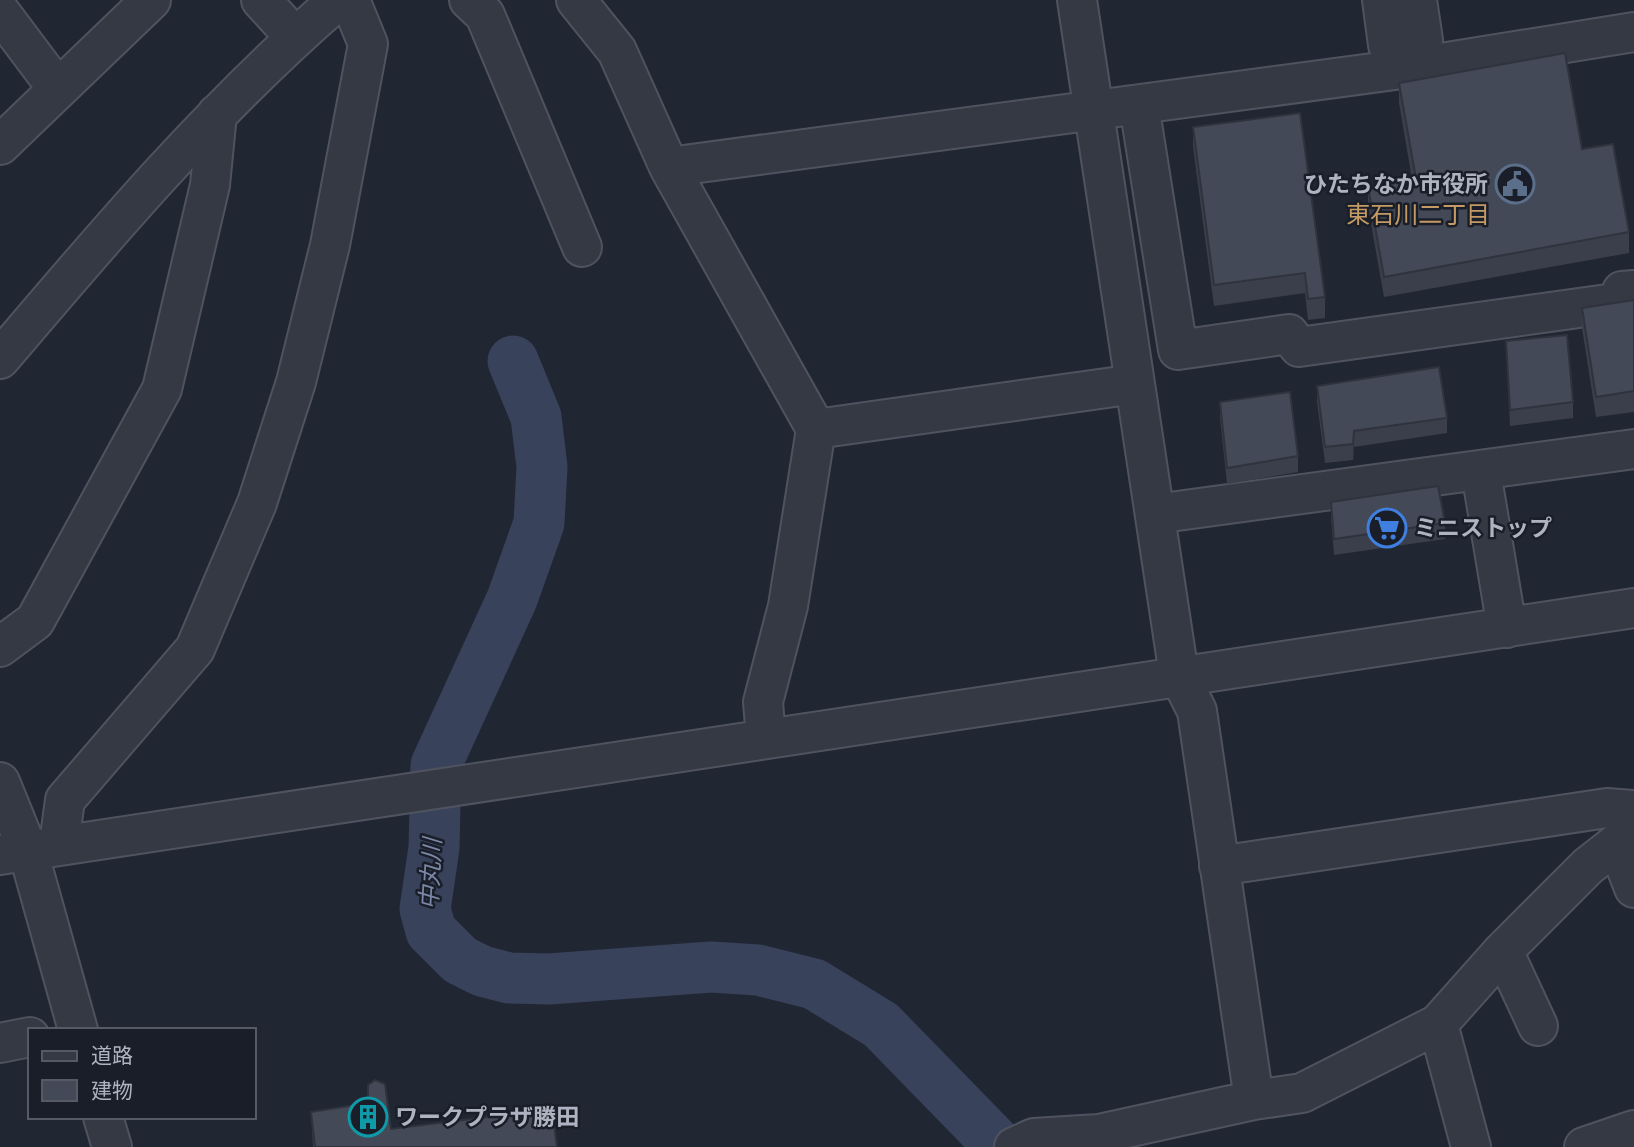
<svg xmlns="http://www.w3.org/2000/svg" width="1634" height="1147" viewBox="0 0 1634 1147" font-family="Cabin,'Noto Sans JP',sans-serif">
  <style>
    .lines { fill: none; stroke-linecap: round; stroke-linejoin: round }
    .river { stroke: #38425b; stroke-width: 51 }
    .minor-casing { stroke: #4f535f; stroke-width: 42 }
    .minor { stroke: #343944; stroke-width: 38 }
    .wall { fill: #3a3f4b }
    .shaded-wall { fill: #2f333d }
    .building { fill: #434957; stroke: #2f333d; stroke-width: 2 }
    .labels { text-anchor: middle; stroke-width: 5; stroke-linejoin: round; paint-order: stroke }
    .poi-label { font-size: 23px; font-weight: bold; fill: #aeb3c1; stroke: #1a1e28; text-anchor: start }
    .neighbourhood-label { font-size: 24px; fill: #c59b65; stroke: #1a1e28 }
    .water-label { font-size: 24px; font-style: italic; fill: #7a87a6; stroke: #1a1e28 }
  </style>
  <rect width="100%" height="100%" fill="#212633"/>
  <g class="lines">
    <path class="river" d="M513 361 536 417 542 467 539 523 512 599 436 765 434 848 425 909 431 931 460 960 482 971 509 978 549 979 711 967 758 970 814 984 881 1025 1000 1147"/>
    <defs>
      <path id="minor" d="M261 0 295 37
        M469 0 485 15 582 247
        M576 0 617 51 669 167 816 429 788 606 763 702 766 738
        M1077 0 1179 675 1197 711 1254 1100
        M1382 0 1388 45 1410 68 1423 40 1417 0
        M0 12 57 88
        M1139 105 1178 350 1289 334 1299 347 1622 302V291L1634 290
        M0 145 151 0
        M669 167 1410 68 1634 32
        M0 359C106 234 213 108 338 0
        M816 429 1135 384
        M1481 472 1507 628
        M1155 514 1634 449
        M0 647 35 621 162 389 210 185 217 114
        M0 782 28 851 78 1030
        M59 844 65 800 195 649 257 503 296 382 330 245 368 44 350 0
        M1617 844 1634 888
        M0 855 1634 608
        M1219 866 1607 808 1634 810
        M1503 951 1538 1026
        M1438 1024 1471 1147
        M0 1043 30 1037
        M103 1117 112 1147
        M1014 1147 1034 1138 1099 1134 1254 1100 1302 1093 1438 1024 1503 951 1588 866 1634 830
        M1584 1147 1634 1130"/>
    </defs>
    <use href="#minor" class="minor-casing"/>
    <use href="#minor" class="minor"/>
  </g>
  <path class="wall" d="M1399 83 1582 149 1629 232V253L1384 297 1368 207V187L1412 179 1399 103Z
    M1193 127 1325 297V318L1308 320 1305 293 1214 306 1193 147Z
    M1634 300V412L1596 417 1582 328V308Z
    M1506 341 1573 402V418L1510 426Z
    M1317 386 1447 418V433L1354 447 1353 460 1325 463 1317 402Z
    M1220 402 1298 456V472L1227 484 1220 418Z
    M1331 502 1445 523V539L1334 555 1331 518Z
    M311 1112 391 1129 557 1147H313Z"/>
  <path class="shaded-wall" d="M1354 431V447L1353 460V444Z"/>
  <path class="building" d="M1565 53 1582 149 1613 144 1629 232 1384 277 1368 187 1416 179 1399 83Z
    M1300 113 1325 297 1308 299 1305 273 1214 285 1193 127Z
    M1634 300V391L1596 397 1582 308Z
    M1567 335 1573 402 1510 410 1506 341Z
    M1439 367 1447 418 1354 431 1353 444 1325 447 1317 386Z
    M1290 392 1298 456 1227 468 1220 402Z
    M1438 486 1445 523 1334 539 1331 502Z
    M375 1080 385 1084 391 1129 552 1109 557 1147H315L311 1112 368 1103V1085Z"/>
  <defs>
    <symbol id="civic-ring" viewBox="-11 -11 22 22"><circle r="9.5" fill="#1a1e28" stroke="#5c6f8a" stroke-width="1.5"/><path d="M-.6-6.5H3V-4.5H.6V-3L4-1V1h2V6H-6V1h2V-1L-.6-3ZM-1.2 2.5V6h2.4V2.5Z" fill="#5c6f8a"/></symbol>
    <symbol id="supermarket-ring" viewBox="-11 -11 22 22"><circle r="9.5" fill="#1a1e28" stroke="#3f7fe0" stroke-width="1.5"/><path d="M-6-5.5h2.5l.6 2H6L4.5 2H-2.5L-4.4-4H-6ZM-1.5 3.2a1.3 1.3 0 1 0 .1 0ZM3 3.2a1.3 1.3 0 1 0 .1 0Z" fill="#3f7fe0"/></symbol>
    <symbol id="building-ring" viewBox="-11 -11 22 22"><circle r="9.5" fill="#1a1e28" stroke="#0f9aa8" stroke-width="1.5"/><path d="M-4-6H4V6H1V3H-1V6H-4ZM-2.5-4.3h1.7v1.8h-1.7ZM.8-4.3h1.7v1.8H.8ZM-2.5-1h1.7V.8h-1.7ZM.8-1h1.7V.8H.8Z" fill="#0f9aa8"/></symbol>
  </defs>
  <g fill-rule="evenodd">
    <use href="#civic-ring" x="1493" y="162" width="44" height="44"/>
    <use href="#supermarket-ring" x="1365" y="506" width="44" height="44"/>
    <use href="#building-ring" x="346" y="1095" width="44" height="44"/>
  </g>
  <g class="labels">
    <g class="poi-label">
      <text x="1488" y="192" text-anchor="end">ひたちなか市役所</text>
      <text x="1414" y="536">ミニストップ</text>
      <text x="395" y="1125">ワークプラザ勝田</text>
    </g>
    <g class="neighbourhood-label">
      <text x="1418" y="223">東石川二丁目</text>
    </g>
    <g class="water-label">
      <text transform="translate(431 874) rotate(-87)" y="8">中丸川</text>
    </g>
  </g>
  <rect x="28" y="1028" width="228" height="91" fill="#1a1e28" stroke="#555a65" stroke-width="2"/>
  <rect x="42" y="1051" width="35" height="10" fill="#343944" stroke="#555a65" stroke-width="2"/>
  <text x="91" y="1063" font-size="21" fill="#aeb3c1">道路</text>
  <rect x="42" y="1080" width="35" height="21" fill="#434957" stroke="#555a65" stroke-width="2"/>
  <text x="91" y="1098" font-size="21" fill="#aeb3c1">建物</text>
</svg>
